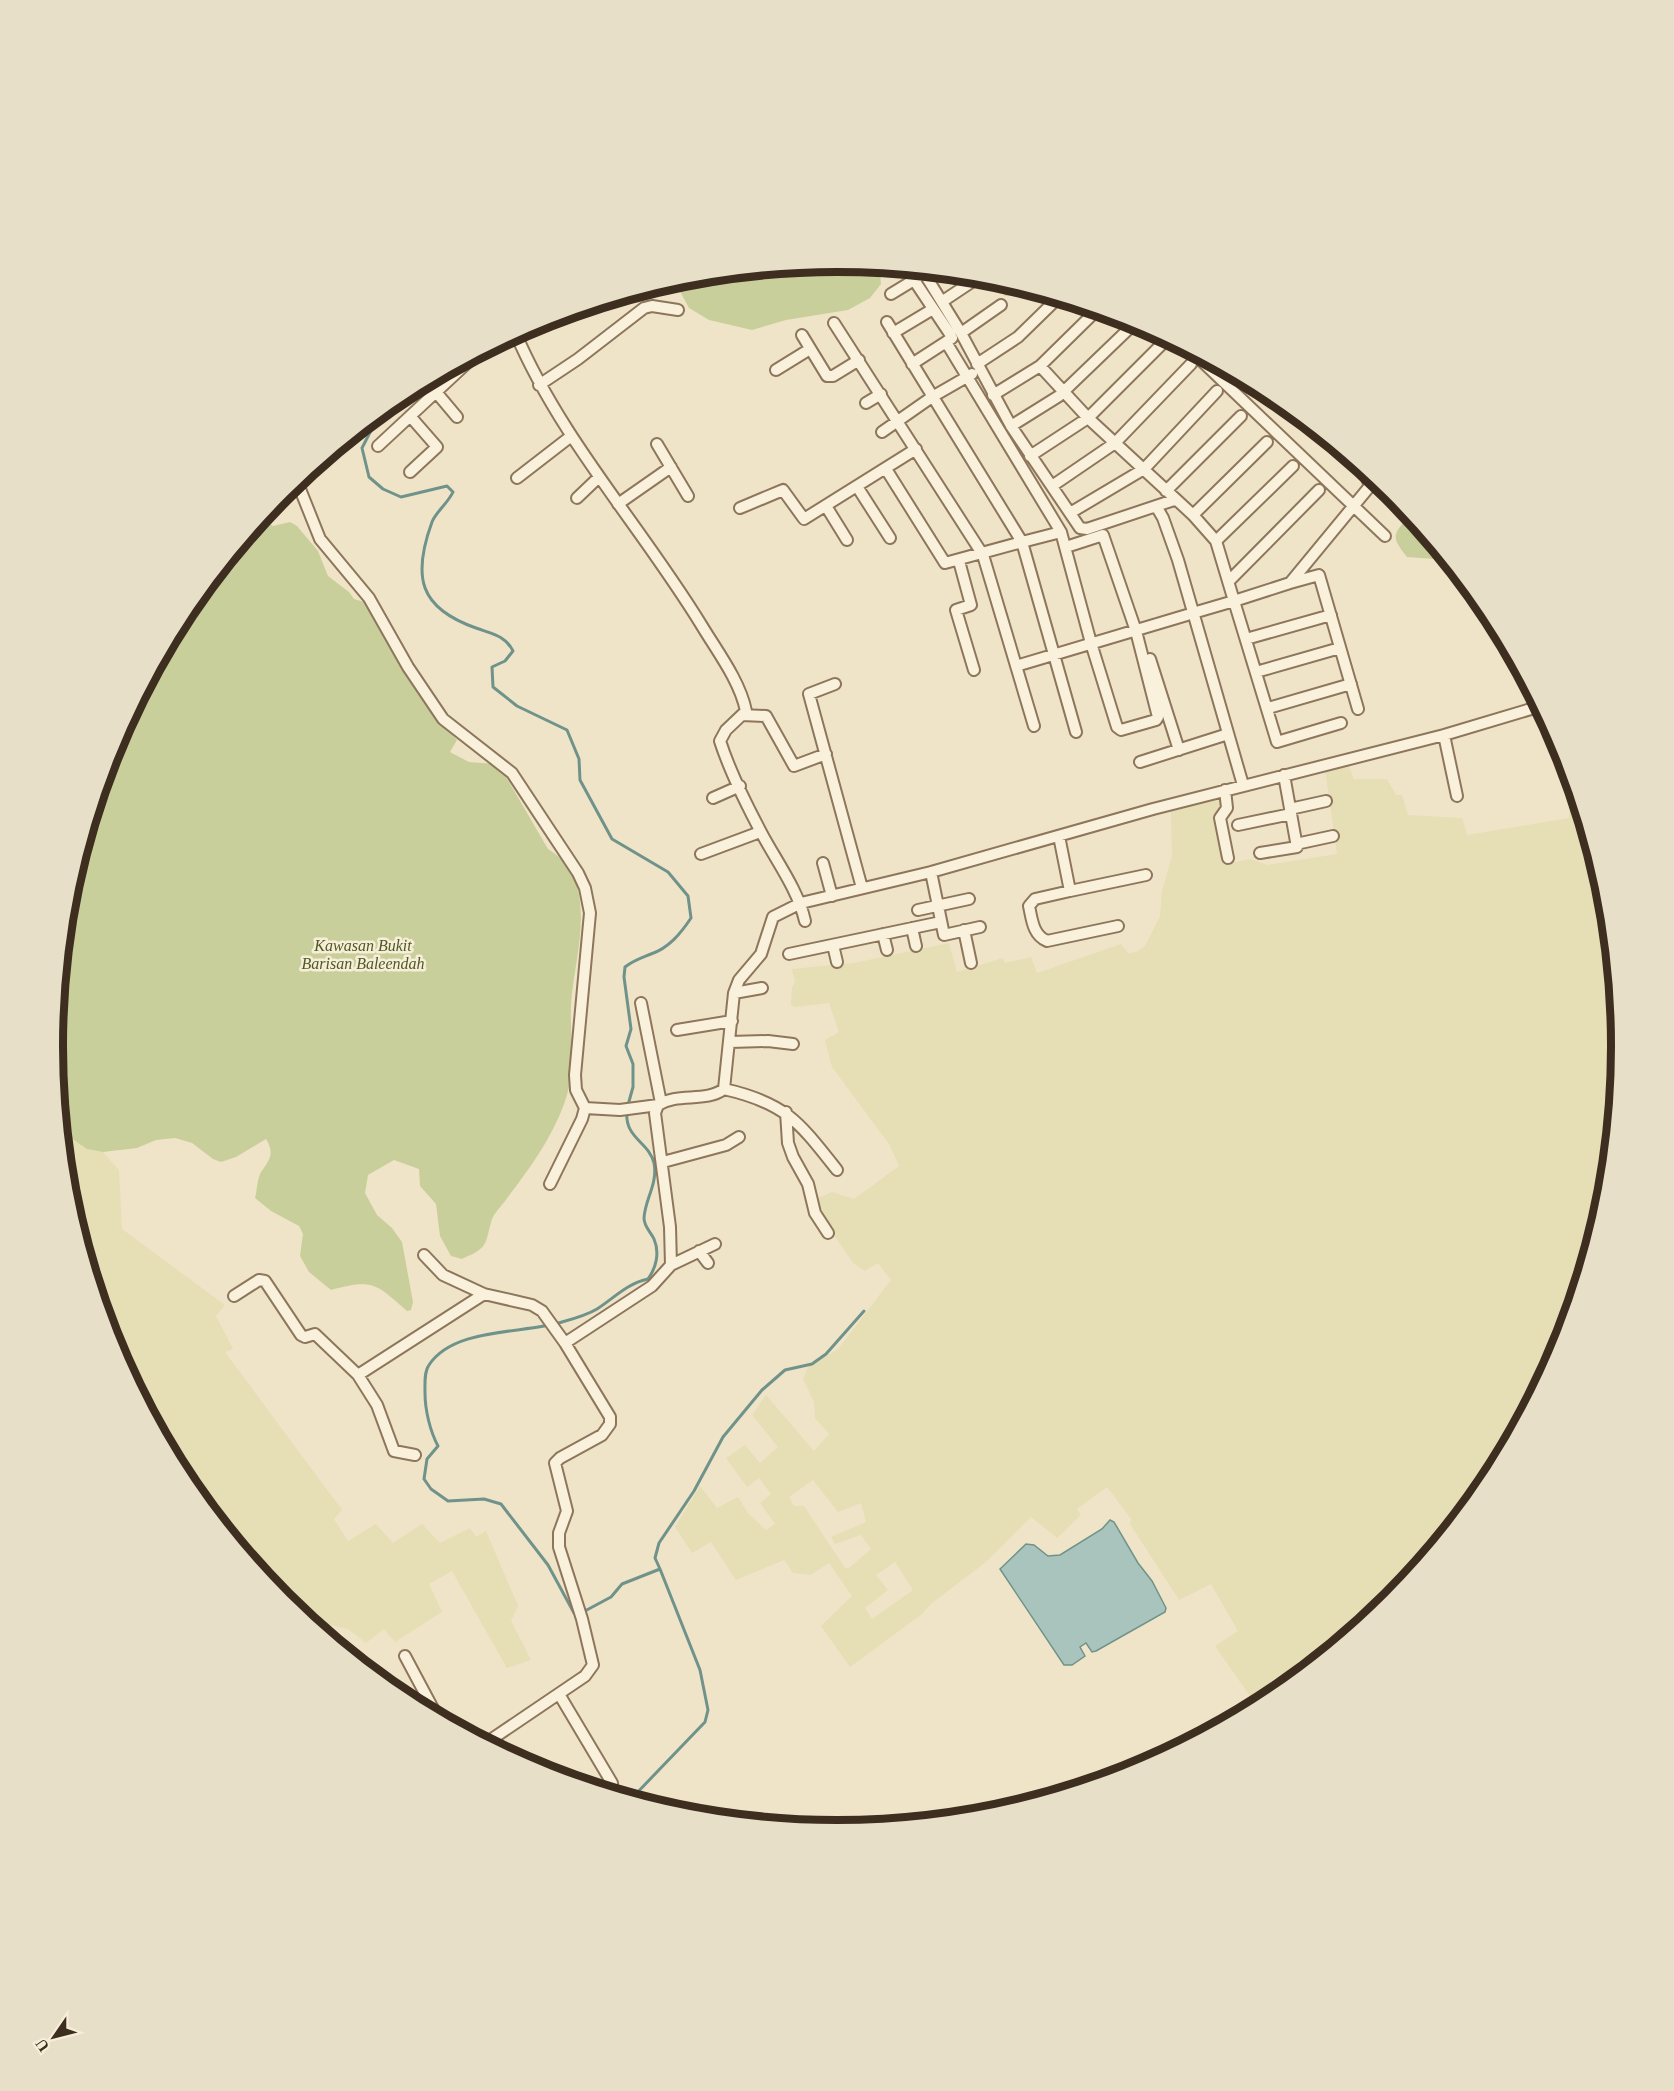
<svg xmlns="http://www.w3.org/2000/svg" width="1674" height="2091" viewBox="0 0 1674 2091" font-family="'Times New Roman',serif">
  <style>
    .farmland { fill: #e6deb5; fill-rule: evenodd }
    .green { fill: #c9cf9b }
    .water { fill: #a9c4bc; stroke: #6f938a; stroke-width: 1.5 }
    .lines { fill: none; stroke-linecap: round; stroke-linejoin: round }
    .stream { stroke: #6f938a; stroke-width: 3 }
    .street-casing { stroke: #8d765c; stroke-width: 14 }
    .street { stroke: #faf1dc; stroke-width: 10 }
    .labels { text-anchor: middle; stroke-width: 5; stroke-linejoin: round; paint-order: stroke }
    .park-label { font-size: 16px; font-style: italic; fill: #4d5a26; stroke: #f7eed8 }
    .rim { fill: none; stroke: #3d2e20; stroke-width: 8 }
  </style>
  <rect width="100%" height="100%" fill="#f0e4c8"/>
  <path class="farmland" d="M1347 762 1354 779H1387L1396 795H1402L1408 815 1462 818 1467 835 1569 818V797L1577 795 1606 893 1621 1046 1606 1199 1562 1346 1489 1482 1391 1600 1273 1698 1257 1706 1215 1646 1238 1631 1211 1584 1179 1600 1130 1524 1131 1519 1107 1487 1077 1509 1081 1515 1057 1538 1031 1517 986 1562 932 1603 922 1614 850 1667 821 1626 852 1596 829 1563 811 1575 793 1573 784 1560 736 1580 711 1542 692 1553 675 1527 700 1486 717 1508 738 1497 748 1513 766 1530 775 1524 760 1503 771 1494 759 1478 747 1487 726 1458 745 1445 760 1463 778 1447 752 1415 766 1395 814 1451 829 1434 815 1418 814 1402 803 1379 808 1367 838 1349 891 1280 878 1263 865 1271 853 1263 826 1223 818 1198 832 1192 854 1199 899 1166 889 1144 832 1067 825 1040 839 1032 829 1003 795 1007 791 1005 792 987 795 982 792 969 854 963 949 943 957 972 1003 958 1005 963 1031 957 1037 973 1121 944 1128 953 1137 952 1145 946 1160 916 1162 891 1172 856 1171 810 1220 799 1223 808 1217 818 1216 826 1225 857 1230 863 1251 859 1267 865 1337 854 1325 769ZM813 1480 838 1512 861 1503 866 1522 831 1537 835 1544 861 1535 871 1549 849 1568H845L804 1506H794L789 1497ZM895 1562 913 1590 872 1619 865 1608 888 1590 876 1575Z
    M60 1119 87 1149 103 1152 119 1170 122 1229 225 1305 216 1316 233 1349 225 1352 342 1510 334 1519 348 1541 376 1524 393 1543 422 1524 440 1543 470 1528 476 1537 486 1531 518 1606 511 1621 531 1660 507 1668 452 1571 429 1584 442 1612 395 1642 384 1629 366 1643 348 1629 326 1624 317 1629 282 1600 185 1481 112 1345 68 1198Z"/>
  <path class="green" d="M837 261 879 265 881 284 870 298 848 310 786 320 752 330 709 320 689 308 676 284 671 280 684 276Z
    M990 276 1028 288 1019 294 1005 296Z
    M1411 514 1448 560 1407 557C1389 535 1394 534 1411 514Z
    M261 517 273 526 290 522 297 526 318 551 328 576 349 592 354 599 364 602 430 711 457 740 450 752 469 762 495 764 502 770 548 849C602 882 574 955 571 1005 570 1035 575 1066 567 1095 556 1132 531 1167 508 1197 504 1203 498 1209 494 1215 489 1224 489 1237 484 1245 479 1252 470 1255 462 1259L451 1256 440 1236 436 1204 420 1186 419 1169 394 1160 368 1175 365 1193 377 1215 392 1228 402 1242 413 1302 411 1310 407 1311C375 1283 373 1279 331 1290L309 1272 300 1256 303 1234 299 1226 271 1211 255 1198C257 1191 257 1181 260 1174 268 1161 276 1155 266 1139L236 1157 221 1162 213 1159 192 1143 175 1138 156 1140 137 1148 103 1152 87 1149 71 1138 60 1119 53 1045 68 892 112 745 185 609Z"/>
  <path class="water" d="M1110 1520 1114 1522 1138 1563 1152 1581 1166 1608 1165 1612 1096 1651 1092 1652 1086 1643 1080 1647 1085 1656 1072 1665H1064L1000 1569 1026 1544 1034 1545 1048 1556 1060 1555 1102 1529Z"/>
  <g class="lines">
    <path class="stream" d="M382 409 362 448 369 477 383 489 401 497 447 486 453 492C448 503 435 513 432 522 412 577 419 608 476 628 492 634 505 635 513 651L505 661 492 667 493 687 517 706 567 730 579 759 580 780 612 839 668 872 688 896 691 918C681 933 669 948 651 954 641 958 634 960 625 967L624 977 631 1029 626 1046 633 1064V1087L628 1105
      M660 1569 655 1558 659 1543 694 1491 723 1437 762 1390 785 1370 812 1364 826 1354 864 1311
      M583 1612 611 1597 622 1584 660 1569 700 1670 708 1710 705 1722 631 1799
      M576 1613H574L548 1565 501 1504 484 1499 448 1501 431 1489 424 1479 427 1459 438 1446C430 1431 425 1410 425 1393 425 1384 424 1372 429 1365 454 1327 524 1334 562 1322 573 1319 587 1315 597 1309 614 1298 628 1283 648 1279 656 1268 660 1253 654 1239 651 1232 644 1227 644 1218 645 1199 658 1184 654 1163 649 1142 624 1138 627 1111"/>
    <defs>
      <path id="street" d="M928 270 914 280 950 334 952 338 946 342 1061 532 1091 643 1117 727 1121 730 1156 720 1158 717 1136 631 1103 535 1066 547
        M924 273 961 333 1011 426 1080 528 1087 529 1174 500
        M891 294 914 280
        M943 301 979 277
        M887 322 1022 542 1061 532
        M834 323 983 555 1034 726
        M515 332C561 440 641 526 702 626 717 651 740 681 746 711L726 730 720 741C730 772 746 804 762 834 777 862 798 890 805 921
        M893 333 933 309
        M961 333 1001 305
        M802 335 827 376H833L859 360
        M488 347 516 334
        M1188 348 1385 536
        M912 364 946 342
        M977 364 1018 337 1059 297
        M1040 366 1088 418 1193 515 1216 541 1234 601 1193 613
        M776 370 810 349
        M539 385 578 359 644 308 652 306 678 310
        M436 392 457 417
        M993 395 1040 366 1098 309
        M866 403 881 394
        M1011 426 1059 396 1137 321
        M882 432 932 397 972 374
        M657 444 688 496
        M378 446 480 351
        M1030 456 1088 418 1164 342
        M886 469 945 563 1022 542 1076 732
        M410 472 437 447 410 416
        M517 478 570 437
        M296 479 320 539 369 598 408 667 443 719 512 773 578 873 585 888 590 913 575 1075 576 1090 585 1108 620 1110 658 1105
        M1052 486 1115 443 1191 364
        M858 488 890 538
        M1166 491 1241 416
        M577 498 599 477
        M618 504 671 467
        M826 506 847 540
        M1156 506 1163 518 1178 560 1243 785
        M740 508 783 490 804 519 916 449
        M1070 513 1144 469 1217 391
        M1193 515 1267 442
        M1216 541 1293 466
        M959 561 971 605 956 610 974 670
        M1229 581 1319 490
        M1290 583 1319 575 1358 709
        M1246 639 1331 615
        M1150 659 1179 750
        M1016 666 1187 615
        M1256 672 1340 648
        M835 684 809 694 862 888
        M1268 708 1351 684
        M742 715 766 716 794 766 826 754
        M1341 723 1277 742 1234 601 1290 583 1370 486 1363 468 1354 460
        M1444 735 1457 796
        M1140 762 1228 734
        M1225 790 1227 808 1220 818 1228 858
        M713 798 740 786
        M1290 809 1326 801
        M1238 825 1291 814
        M1059 836 1070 891 1146 875
        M1296 844 1333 836
        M1260 853 1297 847 1284 775
        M701 854 760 832
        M823 863 832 896
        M931 872 944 935 980 927
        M1070 891 1035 899 1029 906C1032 920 1033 935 1047 941L1118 926
        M918 910 969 899
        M912 928 916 946
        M964 930 971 963
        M883 934 887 950
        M833 945 837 962
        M789 954 941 922
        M734 993 762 988
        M641 1003 661 1103
        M677 1030 732 1021
        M730 1042 768 1041 793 1044
        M724 1089C786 1103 799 1122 837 1170
        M786 1112 788 1143 793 1157 808 1184 815 1213 828 1233
        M663 1162 726 1145 739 1137
        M550 1184 582 1119 585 1108
        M699 1251 708 1263
        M424 1255 443 1275 484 1294 532 1305 542 1311 565 1343
        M671 1265 715 1244
        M234 1296 259 1280 265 1281 301 1335 305 1337 315 1334 358 1375 377 1405 394 1451 415 1455
        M358 1375 484 1294
        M405 1656 438 1718
        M559 1694 612 1783
        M486 1743 585 1676 593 1665 582 1619 559 1547V1533L567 1511 555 1463 560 1458 602 1435 610 1424V1417L565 1343 652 1286 671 1265 670 1227 655 1113 658 1105C678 1092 705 1103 724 1089L734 993 739 980 761 954 773 917 801 903 931 872 1153 809 1444 735 1541 706"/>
    </defs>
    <use href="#street" class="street-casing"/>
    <use href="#street" class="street"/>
  </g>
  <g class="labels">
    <g class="park-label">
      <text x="363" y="951">Kawasan Bukit<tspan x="363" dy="18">Barisan Baleendah</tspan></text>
    </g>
  </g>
  <path d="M0 0H1674V2091H0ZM63 1046a774 774 0 1 1 1548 0a774 774 0 1 1-1548 0Z" fill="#e8dfc9" fill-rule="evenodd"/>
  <path class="rim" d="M63 1046a774 774 0 1 1 1548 0a774 774 0 1 1-1548 0Z"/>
  <g transform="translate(54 2037) rotate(235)" stroke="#f7eed8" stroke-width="4.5" paint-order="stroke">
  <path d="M0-4.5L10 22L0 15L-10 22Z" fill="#3d2e20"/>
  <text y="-9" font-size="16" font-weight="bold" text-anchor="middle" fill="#3d2e20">U</text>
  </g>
</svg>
